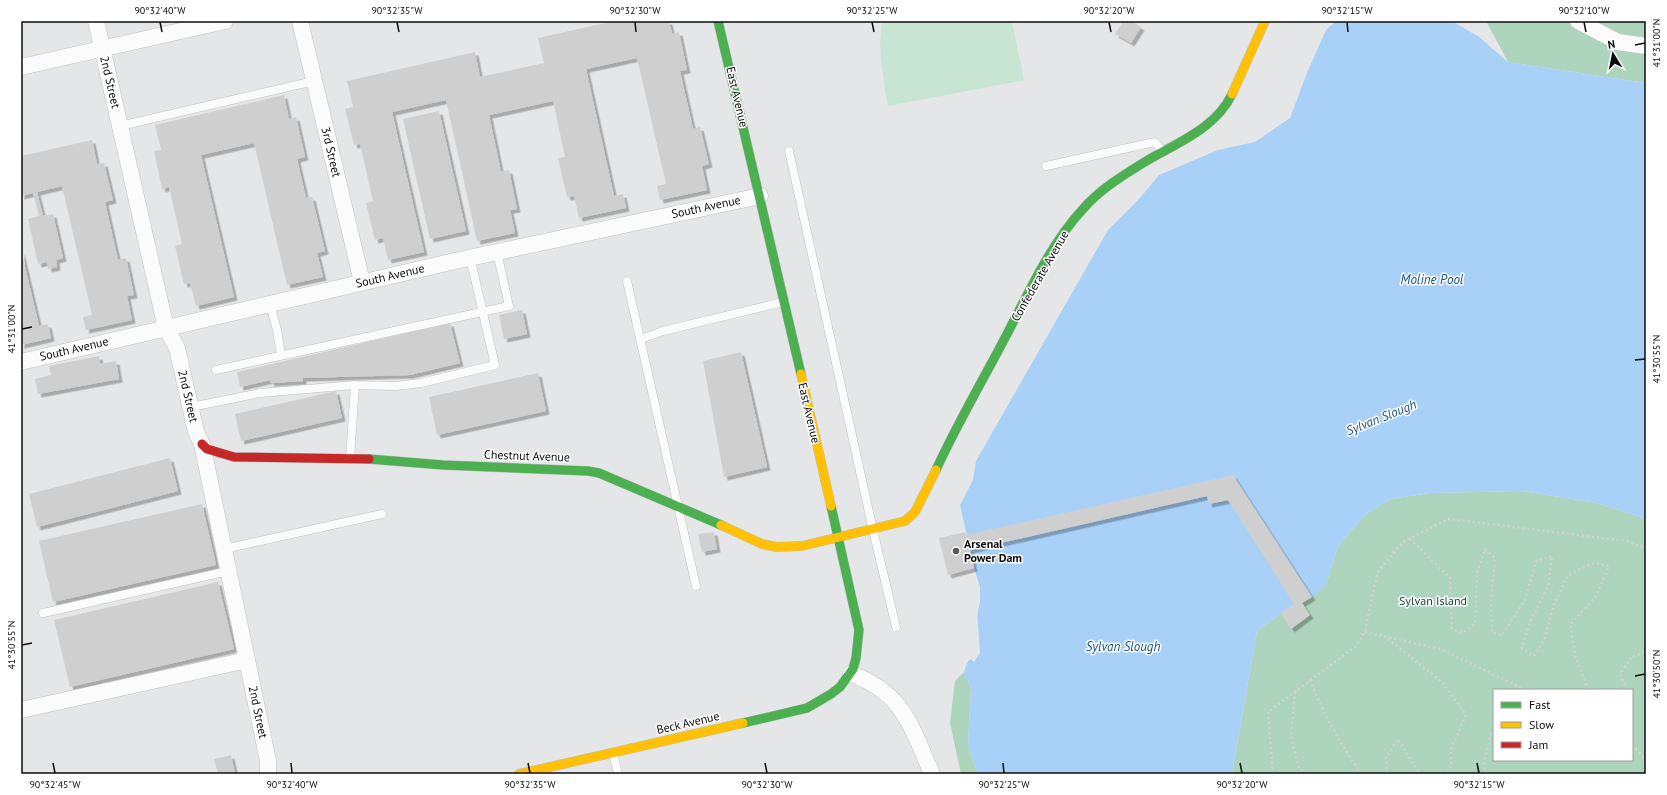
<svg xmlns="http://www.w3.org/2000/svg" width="1667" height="795" viewBox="0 0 1667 795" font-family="'PT Sans',sans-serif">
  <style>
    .green { fill: #c8e4d2 }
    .forest { fill: #add4bc; fill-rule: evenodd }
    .water { fill: #a9d0f7 }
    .pier { fill: #e5e6e7 }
    .building { fill: #d0cfd0; filter: url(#shadow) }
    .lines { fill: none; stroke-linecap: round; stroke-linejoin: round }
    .lane-casing { stroke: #c1c2c3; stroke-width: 9 }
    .street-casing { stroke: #c1c2c3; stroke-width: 17 }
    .fast-casing { stroke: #c1c2c3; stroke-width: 10 }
    .slow-casing { stroke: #c1c2c3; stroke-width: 10 }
    .jam-casing { stroke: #c1c2c3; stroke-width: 10 }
    .path { stroke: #d1d1d2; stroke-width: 2.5; stroke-dasharray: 2 3; stroke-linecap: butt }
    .lane { stroke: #fbfbfb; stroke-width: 8 }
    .street { stroke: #fbfbfb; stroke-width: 16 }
    .fast { stroke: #4caf50; stroke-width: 9 }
    .slow { stroke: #ffc107; stroke-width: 9 }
    .jam { stroke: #c62828; stroke-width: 9 }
    .ticks { fill: none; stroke: #0c0c0d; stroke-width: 1.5 }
    .poi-dot { fill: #585859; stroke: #fff; stroke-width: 1.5 }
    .labels { text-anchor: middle; stroke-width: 3; stroke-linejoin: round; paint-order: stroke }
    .street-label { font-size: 12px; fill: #0c0c0d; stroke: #fff }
    .poi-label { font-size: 12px; font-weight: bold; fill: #0c0c0d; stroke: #fff; text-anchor: start }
    .park-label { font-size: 12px; fill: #114729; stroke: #fff }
    .water-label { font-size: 13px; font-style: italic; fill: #155182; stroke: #fff }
    .neatline { fill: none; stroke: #0c0c0d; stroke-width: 1.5 }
    .ticks-label { font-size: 10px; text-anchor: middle; fill: #0c0c0d }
  </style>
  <defs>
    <filter id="shadow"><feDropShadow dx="3.5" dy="3.5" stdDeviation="0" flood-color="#0004"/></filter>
  </defs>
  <rect width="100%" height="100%" fill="#e5e6e7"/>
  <path class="green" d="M883 21H1012L1024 80 888 106C884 80 876 46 883 21Z"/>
  <path class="forest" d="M1486 21H1646V83L1508 62Z
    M1522 491 1597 503 1646 519V774H1232L1257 631 1294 604 1326 585 1338 546 1366 514 1391 499 1430 493ZM1494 690H1632V760H1494Z
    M964 672 971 688 968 746 978 774H961L950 723 955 681Z"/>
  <path class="water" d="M1336 21H1452L1479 37 1508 62 1646 83V519L1597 503 1522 491 1430 493 1391 499 1366 514 1338 546 1326 585 1312 597 1294 604 1257 631 1232 774H978L968 746 971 688 964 672 968 661 980 653 974 568 960 505 973 480 976 461 1108 230 1140 198 1159 175 1218 150 1255 142 1290 118 1307 73 1326 30Z"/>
  <path class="pier" d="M974 568 980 587V601L977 618 976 620 972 569Z
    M978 652 980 653 974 662 971 659 968 661 963 673 967 659Z"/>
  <path class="building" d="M614 21H669L672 34 679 32 687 70 680 71 693 129 700 127 709 164 702 166 707 190 660 200 657 186 666 184 637 58 586 69 614 196 623 194 626 208 579 218 574 196 567 197 558 158 565 157 553 101 489 115 501 172 509 170 517 209 510 210 515 233 477 241 446 100 392 112 424 252 388 260 383 238 375 240 366 203 373 201 360 144 354 145 345 109 353 107 347 81 475 52 480 77 544 63 538 38Z
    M1123 21H1131L1141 27 1131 43 1115 34Z
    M284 95 289 119 296 117 305 157 297 159 306 198 312 197 325 251 317 253 323 277 287 285 254 143 201 155 234 297 196 306 190 283 184 284 175 246 182 244 169 187 162 189 154 151 161 150 155 125Z
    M439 111 466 231 430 239 403 119Z
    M92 140 97 164 104 163 113 200 105 202 118 260 126 258 134 295 127 296 132 320 86 330 83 317 92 315 62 186 37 192 43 216 53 214 63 258 56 260 57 267 48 269 47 262 38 264 28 219 39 216 33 193 21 196V156Z
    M21 250 39 326 48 324 51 338 21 345Z
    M522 310 527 334 504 339 499 315Z
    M450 323 460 363 410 375 303 378V381L271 383 270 380 240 387 237 372Z
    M741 352 767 467 724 477 703 361Z
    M99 356 100 364 116 361 119 379 38 394 35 379 51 375 49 366Z
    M538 373 546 411 437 435 429 397Z
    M336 391 342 418 241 441 235 414Z
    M170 458 178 491 37 527 29 494Z
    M1233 475 1312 597 1302 603 1310 615 1291 629 1281 613 1294 604 1228 500 1209 504 1207 496 970 550 974 568 948 575 939 538 965 532 966 535Z
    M202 504 216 565 53 602 39 541Z
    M714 532 717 549 702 552 698 534Z
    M218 582 234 649 70 687 54 620Z
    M231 755 235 774H218L214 759Z"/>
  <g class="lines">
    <defs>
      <path id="lane" d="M120 126 314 81
        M789 151 873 530 896 627
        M1046 166 1155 142 1162 151
        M627 281 696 586
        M270 304 277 330 281 355
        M641 339 663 331 783 302
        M216 370 509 306 497 252
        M191 407 260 393 355 385 396 386 421 383 495 365 470 257
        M350 458 355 385
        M224 549 382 514
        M43 613 228 571
        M613 753 618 774"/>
      <path id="street" d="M96 21 166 328 177 348 196 432 202 444 268 761V774
        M300 21 362 282
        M1578 21 1618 42 1646 46
        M21 67 225 21
        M21 362 455 261 760 196
        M851 674C903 692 912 728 932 774
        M21 710 247 660"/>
      <path id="fast" d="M718 21 801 374
        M369 459 443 465 588 471 599 473 721 525
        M936 470C957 424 983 380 1006 336 1028 294 1051 243 1083 209 1099 190 1122 176 1143 163 1174 144 1216 129 1232 94
        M743 723 807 708 831 694 840 687 853 669 856 658 859 630 831 506"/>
      <path id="slow" d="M1232 94 1265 21
        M801 374 831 506
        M721 525 762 544 776 547 802 546 905 521 915 512 936 470
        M519 774 743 723"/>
      <path id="jam" d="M202 444 207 449 234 457 369 459"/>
    </defs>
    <use href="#lane" class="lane-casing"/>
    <use href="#street" class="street-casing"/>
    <use href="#fast" class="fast-casing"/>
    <use href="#slow" class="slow-casing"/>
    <use href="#jam" class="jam-casing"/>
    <path class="path" d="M1410 539 1450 578 1452 629 1462 633 1475 624 1477 573 1485 549 1495 558 1491 601 1492 633 1502 635 1525 600 1536 561 1552 556 1548 586 1530 622 1522 648 1534 656 1544 640 1554 604 1569 574 1594 563 1609 566 1596 596 1570 625 1576 658 1588 690
      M1365 632 1441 649 1525 690
      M1384 636 1443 683 1466 715 1451 749V766L1447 774
      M1310 680C1323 714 1341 744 1361 774
      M1627 690 1620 674 1631 657 1646 652
      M1295 692 1291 736 1299 768 1308 774
      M1632 745 1646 760
      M1273 774 1268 712 1355 647 1365 632 1377 573 1403 542 1448 519 1627 541 1646 549
      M1387 774 1386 758 1398 739 1420 774
      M1486 774 1484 764 1491 733 1494 732"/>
    <use href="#lane" class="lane"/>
    <use href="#street" class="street"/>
    <use href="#fast" class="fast"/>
    <use href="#slow" class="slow"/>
    <use href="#jam" class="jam"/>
  </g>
  <path class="ticks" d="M160 22 162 32M397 22 399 32M635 22 636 32M872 22 874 32M1109 22 1111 32M1347 22 1348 32M1584 22 1586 32M1635 45 1645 43M22 329 32 327M1635 360 1645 359M22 645 32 643M1635 676 1645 674M53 763 55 773M291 763 292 773M528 763 530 773M765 763 767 773M1003 763 1004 773M1240 763 1242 773M1477 763 1479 773"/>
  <circle class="poi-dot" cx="956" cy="551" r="4"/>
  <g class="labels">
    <g class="street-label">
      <text transform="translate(110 82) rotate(77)" y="4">2nd Street</text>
      <text transform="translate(737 97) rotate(77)" y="4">East Avenue</text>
      <text transform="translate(331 152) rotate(77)" y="4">3rd Street</text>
      <text transform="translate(706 207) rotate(-12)" y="4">South Avenue</text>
      <text transform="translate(390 276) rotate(-13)" y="4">South Avenue</text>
      <text transform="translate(1040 276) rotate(-60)" y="4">Confederate Avenue</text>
      <text transform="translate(74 349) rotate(-13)" y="4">South Avenue</text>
      <text transform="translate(188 396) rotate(77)" y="4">2nd Street</text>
      <text transform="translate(809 413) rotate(77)" y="4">East Avenue</text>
      <text transform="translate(527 456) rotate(2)" y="4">Chestnut Avenue</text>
      <text transform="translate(258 712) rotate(78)" y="4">2nd Street</text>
      <text transform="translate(688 723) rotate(-13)" y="4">Beck Avenue</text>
    </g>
    <g class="poi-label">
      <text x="964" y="548">Arsenal<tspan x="964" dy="14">Power Dam</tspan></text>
    </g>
    <g class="park-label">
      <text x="1433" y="605">Sylvan Island</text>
    </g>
    <g class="water-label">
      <text x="1432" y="284">Moline Pool</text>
      <text transform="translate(1381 417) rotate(-22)" y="5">Sylvan Slough</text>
      <text x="1123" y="651">Sylvan Slough</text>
    </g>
  </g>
  <rect width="1667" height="795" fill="none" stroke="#ffffff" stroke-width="44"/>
  <rect x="1493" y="689" width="140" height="72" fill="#ffffff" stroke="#9e9e9e"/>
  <rect x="1501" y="702" width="20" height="6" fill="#4caf50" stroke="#9e9e9e"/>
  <text x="1529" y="709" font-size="12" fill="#0c0c0d">Fast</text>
  <rect x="1501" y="722" width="20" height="6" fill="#ffc107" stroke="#9e9e9e"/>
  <text x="1529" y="729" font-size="12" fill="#0c0c0d">Slow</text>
  <rect x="1501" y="742" width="20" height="6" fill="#c62828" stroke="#9e9e9e"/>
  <text x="1529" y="749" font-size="12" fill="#0c0c0d">Jam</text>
  <g transform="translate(1613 54) rotate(350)" stroke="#ffffff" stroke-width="3" paint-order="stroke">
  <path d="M0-3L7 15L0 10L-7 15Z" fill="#0c0c0d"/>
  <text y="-6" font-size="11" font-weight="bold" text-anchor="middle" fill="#0c0c0d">N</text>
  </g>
  <rect x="22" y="22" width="1623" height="751" class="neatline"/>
  <g class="ticks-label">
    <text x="160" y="14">90°32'40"W</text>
    <text x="397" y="14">90°32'35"W</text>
    <text x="635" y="14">90°32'30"W</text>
    <text x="872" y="14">90°32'25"W</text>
    <text x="1109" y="14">90°32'20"W</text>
    <text x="1347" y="14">90°32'15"W</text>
    <text x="1584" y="14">90°32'10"W</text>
    <text transform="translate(1656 43) rotate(-90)" y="4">41°31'00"N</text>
    <text transform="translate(11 329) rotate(-90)" y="4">41°31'00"N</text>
    <text transform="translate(1656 359) rotate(-90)" y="4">41°30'55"N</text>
    <text transform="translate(11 645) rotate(-90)" y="4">41°30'55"N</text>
    <text transform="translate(1656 674) rotate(-90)" y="4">41°30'50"N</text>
    <text x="55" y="788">90°32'45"W</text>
    <text x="292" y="788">90°32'40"W</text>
    <text x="530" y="788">90°32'35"W</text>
    <text x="767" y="788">90°32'30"W</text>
    <text x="1004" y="788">90°32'25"W</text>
    <text x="1242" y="788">90°32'20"W</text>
    <text x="1479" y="788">90°32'15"W</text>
  </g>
</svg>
